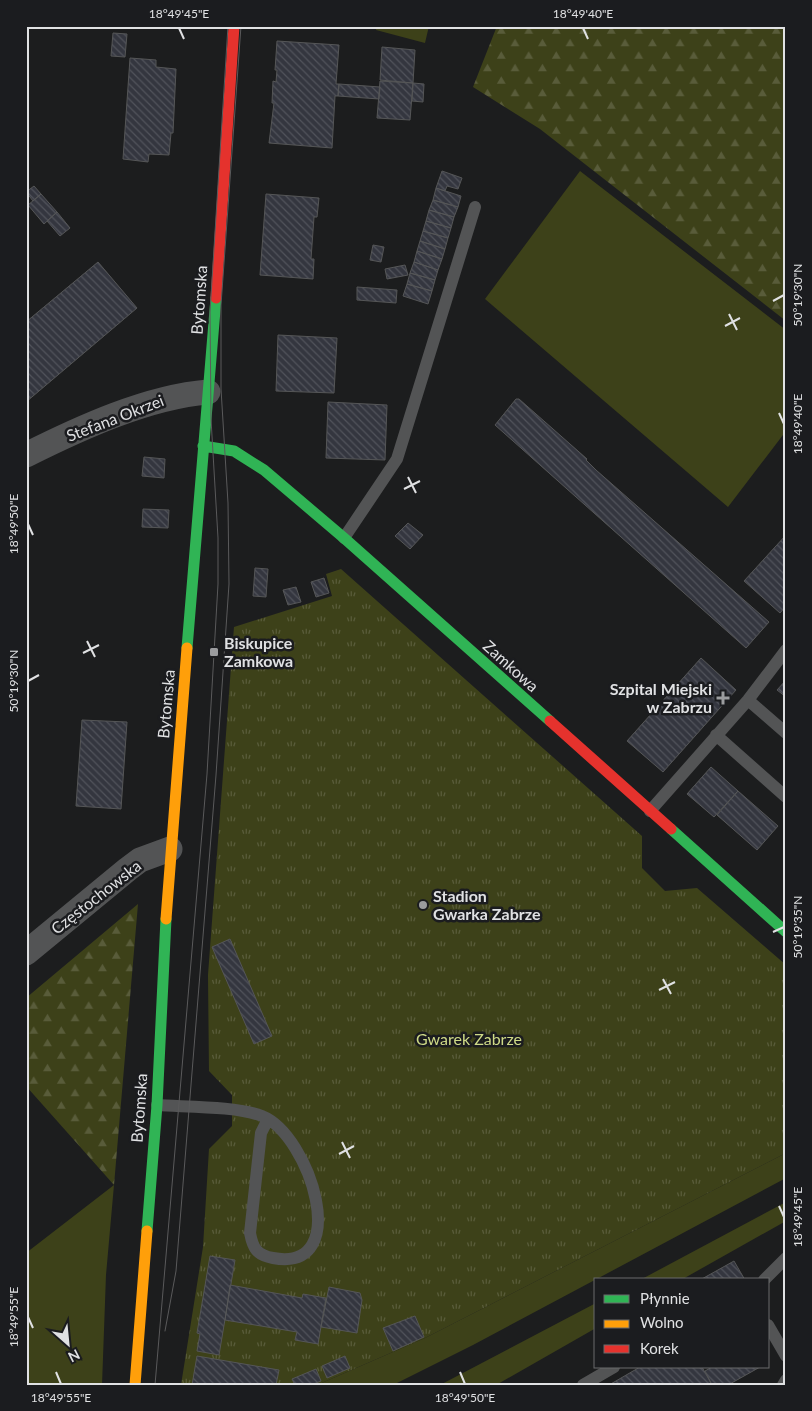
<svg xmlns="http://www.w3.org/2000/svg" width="812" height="1411" viewBox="0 0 812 1411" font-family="Lato,sans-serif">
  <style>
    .grass { fill: #3d4119 }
    .forest { fill: url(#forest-firs) }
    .park { fill: url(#park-tufts) }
    .building { fill: url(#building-back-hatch); stroke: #555657 }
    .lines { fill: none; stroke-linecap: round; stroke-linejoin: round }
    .lane { stroke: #535455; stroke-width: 12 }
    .street { stroke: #535455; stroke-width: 25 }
    .fast { stroke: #30b455; stroke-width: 11 }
    .slow { stroke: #ff9f0a; stroke-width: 11 }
    .jam { stroke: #e5322d; stroke-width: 11 }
    .tram { stroke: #5a5a5b; stroke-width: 1 }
    .ticks { fill: none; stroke: #e0e1e3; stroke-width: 2 }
    .poi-dot { fill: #9b9c9e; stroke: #1b1c1f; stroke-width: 2 }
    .labels { text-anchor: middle; stroke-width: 5; stroke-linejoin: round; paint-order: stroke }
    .street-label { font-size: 16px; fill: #e0e1e3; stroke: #1b1c1f }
    .poi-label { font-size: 16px; font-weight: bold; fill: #e0e1e3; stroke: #1b1c1f; text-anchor: start }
    .park-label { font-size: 16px; fill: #cfda87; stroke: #1b1c1f }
    .neatline { fill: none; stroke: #e0e1e3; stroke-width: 2 }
    .ticks-label { font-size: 12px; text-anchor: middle; fill: #e0e1e3 }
  </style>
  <defs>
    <pattern id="forest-firs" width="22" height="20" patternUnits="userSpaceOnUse" patternTransform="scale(1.25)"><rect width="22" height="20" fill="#3d4119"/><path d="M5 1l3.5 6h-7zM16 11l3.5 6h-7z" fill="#595c3a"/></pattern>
    <pattern id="park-tufts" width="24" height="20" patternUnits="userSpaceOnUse" patternTransform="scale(1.25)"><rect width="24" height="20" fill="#3d4119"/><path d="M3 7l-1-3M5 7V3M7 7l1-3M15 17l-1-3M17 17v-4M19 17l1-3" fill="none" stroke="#595c3a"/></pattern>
    <pattern id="building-back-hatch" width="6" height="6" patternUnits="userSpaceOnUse" patternTransform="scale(1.25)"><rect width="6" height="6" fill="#34363f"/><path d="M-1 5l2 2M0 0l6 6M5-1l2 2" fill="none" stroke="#51535b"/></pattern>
  </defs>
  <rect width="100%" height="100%" fill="#1c1d1e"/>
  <path class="grass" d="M377 26H429L425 43 376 30Z
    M580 171 786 330V431L728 507 485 299Z
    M786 1153V1178L473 1345 393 1385H317L425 1338Z
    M114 1185 106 1275 102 1385H26V1253Z
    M786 1202V1221L681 1280H640Z
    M596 1303V1328L496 1385H440Z"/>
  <path class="forest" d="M497 26H786V321L540 129 473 87Z
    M138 904 114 1185 26 1086V998Z"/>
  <path class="park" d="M341 569 642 836V868L665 891 697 888 786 965V1153L425 1338 317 1385H181L203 1247 209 1149 232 1126V1095L209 1071 208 975 234 627 332 596 326 574Z"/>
  <path class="building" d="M113 33 127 34 125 57 111 56Z
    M277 41 339 45 336 84H339L338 96H335L332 148 269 143 274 103H272L273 81 276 82 277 70H275Z
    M382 47 415 50 413 83 380 80Z
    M130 58 156 60V67L176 69 173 133H171L169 155 149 154 148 162 123 159Z
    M380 81 413 83 410 120 377 118Z
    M413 83 424 84 423 102 412 101Z
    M339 84 380 87 379 99 338 96Z
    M442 171 462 178 458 189 447 186 445 191 436 188Z
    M34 186 41 194 33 201 26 192Z
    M436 188 461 196 458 207 433 200Z
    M41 194 57 212 44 224 28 205Z
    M266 194 319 198 317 217H314L311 259H314L313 279 260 275Z
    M433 200 458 207 454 217 429 210Z
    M429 210 454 217 451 228 426 221Z
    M57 212 70 228 60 236 47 221Z
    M426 221 451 228 448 238 423 231Z
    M423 231 448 238 445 249 420 241Z
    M420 241 445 249 442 259 417 251Z
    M373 245 384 247 381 262 370 260Z
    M417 251 442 259 438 270 414 262Z
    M98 262 137 308 26 402V322Z
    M414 262 438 270 435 280 410 273Z
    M405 265 408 275 387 279 385 269Z
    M410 273 435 280 432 291 407 284Z
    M407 284 432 291 428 304 403 296Z
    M357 287 397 290 396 303 357 300Z
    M278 335 337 338 334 393 276 391Z
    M516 399H519L587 459 586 460 596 470 769 622 746 648 495 425Z
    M328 402 387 405 385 460 326 458Z
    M144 457 165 459 164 478 142 476Z
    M143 509 169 510 168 528 142 527Z
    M408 523 423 535 410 549 395 536Z
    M786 535V606L780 613 744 581Z
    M255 568 268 569 266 597 253 596Z
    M324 578 329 593 316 597 311 582Z
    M296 587 301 602 288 605 283 590Z
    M701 658 736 690 663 772 627 741Z
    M786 680V697L777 690Z
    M82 720 127 722 121 809 76 806Z
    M711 767 738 791 714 817 687 794Z
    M738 791 778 826 757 850 717 815Z
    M230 939 272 1036 254 1044 212 947Z
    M210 1256 235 1260 219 1355 197 1351 200 1334 197 1333Z
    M734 1261 745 1280H700Z
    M230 1285 302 1298 303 1294 326 1298 318 1344 295 1340 297 1332 225 1320Z
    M329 1287 360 1293 362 1300 357 1333 321 1327Z
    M415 1316 424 1337 393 1351 383 1328Z
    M197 1356 279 1370 276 1385H192Z
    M345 1356 350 1368 327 1378 322 1366Z
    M640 1367H702L712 1385H609Z
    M712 1367H760L728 1385H712L705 1371Z
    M316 1369 321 1381 311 1385H295L292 1379Z"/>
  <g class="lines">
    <path class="lane" d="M344 538 397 459 475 207
      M748 700 786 733
      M716 735 786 797
      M650 811 748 700 786 650
      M157 1105C185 1107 237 1106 262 1116 310 1135 354 1273 273 1258 257 1255 253 1249 250 1233L261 1133 268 1119
      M764 1280 786 1258
      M768 1325 786 1356
      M583 1385 614 1367
      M783 1385 786 1380"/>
    <path class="street" d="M26 455C80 428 147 397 208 392
      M26 953 128 869 140 860 170 849"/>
    <path class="fast" d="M203 446 234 451 264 470 344 538 550 721
      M187 648 216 298
      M671 829 786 932
      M147 1231 157 1105 166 919"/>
    <path class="slow" d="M166 919 187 648
      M135 1385 147 1231"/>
    <path class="jam" d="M216 298 234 26
      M550 721 671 829"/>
    <path class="tram" d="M165 1331 176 1271 216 775 229 584 228 503 221 389V305L241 26
      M155 1385 207 774 218 584V538L211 419 210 312 228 26"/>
  </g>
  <path class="ticks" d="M179 28 184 39M583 28 588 39M773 301 784 295M729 314 737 330M725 326 740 318M779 413 784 424M408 477 416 493M404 489 420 481M28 524 33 535M87 641 95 657M83 653 99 645M28 681 39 675M773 932 784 927M663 979 671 994M659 990 675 982M342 1142 350 1158M339 1154 354 1146M779 1206 784 1217M28 1317 33 1328M56 1372 61 1384M460 1372 465 1384"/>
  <g class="poi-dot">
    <rect x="209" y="647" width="10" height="10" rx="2.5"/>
    <path d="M720.5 690.5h5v5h5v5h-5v5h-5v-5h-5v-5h5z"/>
    <circle cx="423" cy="905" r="5"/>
  </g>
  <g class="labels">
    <g class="street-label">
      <text transform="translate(199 300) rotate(-86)" y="6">Bytomska</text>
      <text transform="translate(115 418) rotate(-21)" y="6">Stefana Okrzei</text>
      <text transform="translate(511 666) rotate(42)" y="6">Zamkowa</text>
      <text transform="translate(166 704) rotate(-85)" y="6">Bytomska</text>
      <text transform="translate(96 897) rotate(-38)" y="6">Częstochowska</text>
      <text transform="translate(139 1108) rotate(-86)" y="6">Bytomska</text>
    </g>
    <g class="poi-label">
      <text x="224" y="649">Biskupice<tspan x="224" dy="18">Zamkowa</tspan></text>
      <text x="712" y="695" text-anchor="end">Szpital Miejski<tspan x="712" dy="18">w Zabrzu</tspan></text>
      <text x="433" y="902">Stadion<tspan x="433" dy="18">Gwarka Zabrze</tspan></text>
    </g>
    <g class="park-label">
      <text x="469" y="1045">Gwarek Zabrze</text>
    </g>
  </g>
  <rect width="812" height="1411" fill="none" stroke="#1b1c1f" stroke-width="55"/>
  <rect x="594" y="1278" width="175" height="90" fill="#1b1c1f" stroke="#6a6b6d"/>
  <rect x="604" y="1295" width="25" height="8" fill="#30b455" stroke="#6a6b6d"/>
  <text x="640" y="1304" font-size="15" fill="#e0e1e3">Płynnie</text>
  <rect x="604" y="1320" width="25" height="8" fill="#ff9f0a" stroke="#6a6b6d"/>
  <text x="640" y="1328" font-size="15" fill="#e0e1e3">Wolno</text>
  <rect x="604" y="1345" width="25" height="8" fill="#e5322d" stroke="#6a6b6d"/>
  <text x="640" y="1354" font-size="15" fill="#e0e1e3">Korek</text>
  <g transform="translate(68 1344) rotate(153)" stroke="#1b1c1f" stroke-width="4" paint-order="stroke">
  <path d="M0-4L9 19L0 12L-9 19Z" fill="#e0e1e3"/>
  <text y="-8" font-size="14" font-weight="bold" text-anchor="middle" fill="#e0e1e3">N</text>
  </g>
  <rect x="28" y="28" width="756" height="1356" class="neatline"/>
  <g class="ticks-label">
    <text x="179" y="18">18°49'45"E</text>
    <text x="583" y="18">18°49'40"E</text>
    <text transform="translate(798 295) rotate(-90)" y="4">50°19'30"N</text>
    <text transform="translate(798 424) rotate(-90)" y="4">18°49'40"E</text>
    <text transform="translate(14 524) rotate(-90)" y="4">18°49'50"E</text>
    <text transform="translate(14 681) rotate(-90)" y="4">50°19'30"N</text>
    <text transform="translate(798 927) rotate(-90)" y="4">50°19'35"N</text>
    <text transform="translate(798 1217) rotate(-90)" y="4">18°49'45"E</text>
    <text transform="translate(14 1317) rotate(-90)" y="4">18°49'55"E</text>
    <text x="61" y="1402">18°49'55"E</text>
    <text x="465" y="1402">18°49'50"E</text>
  </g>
</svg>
